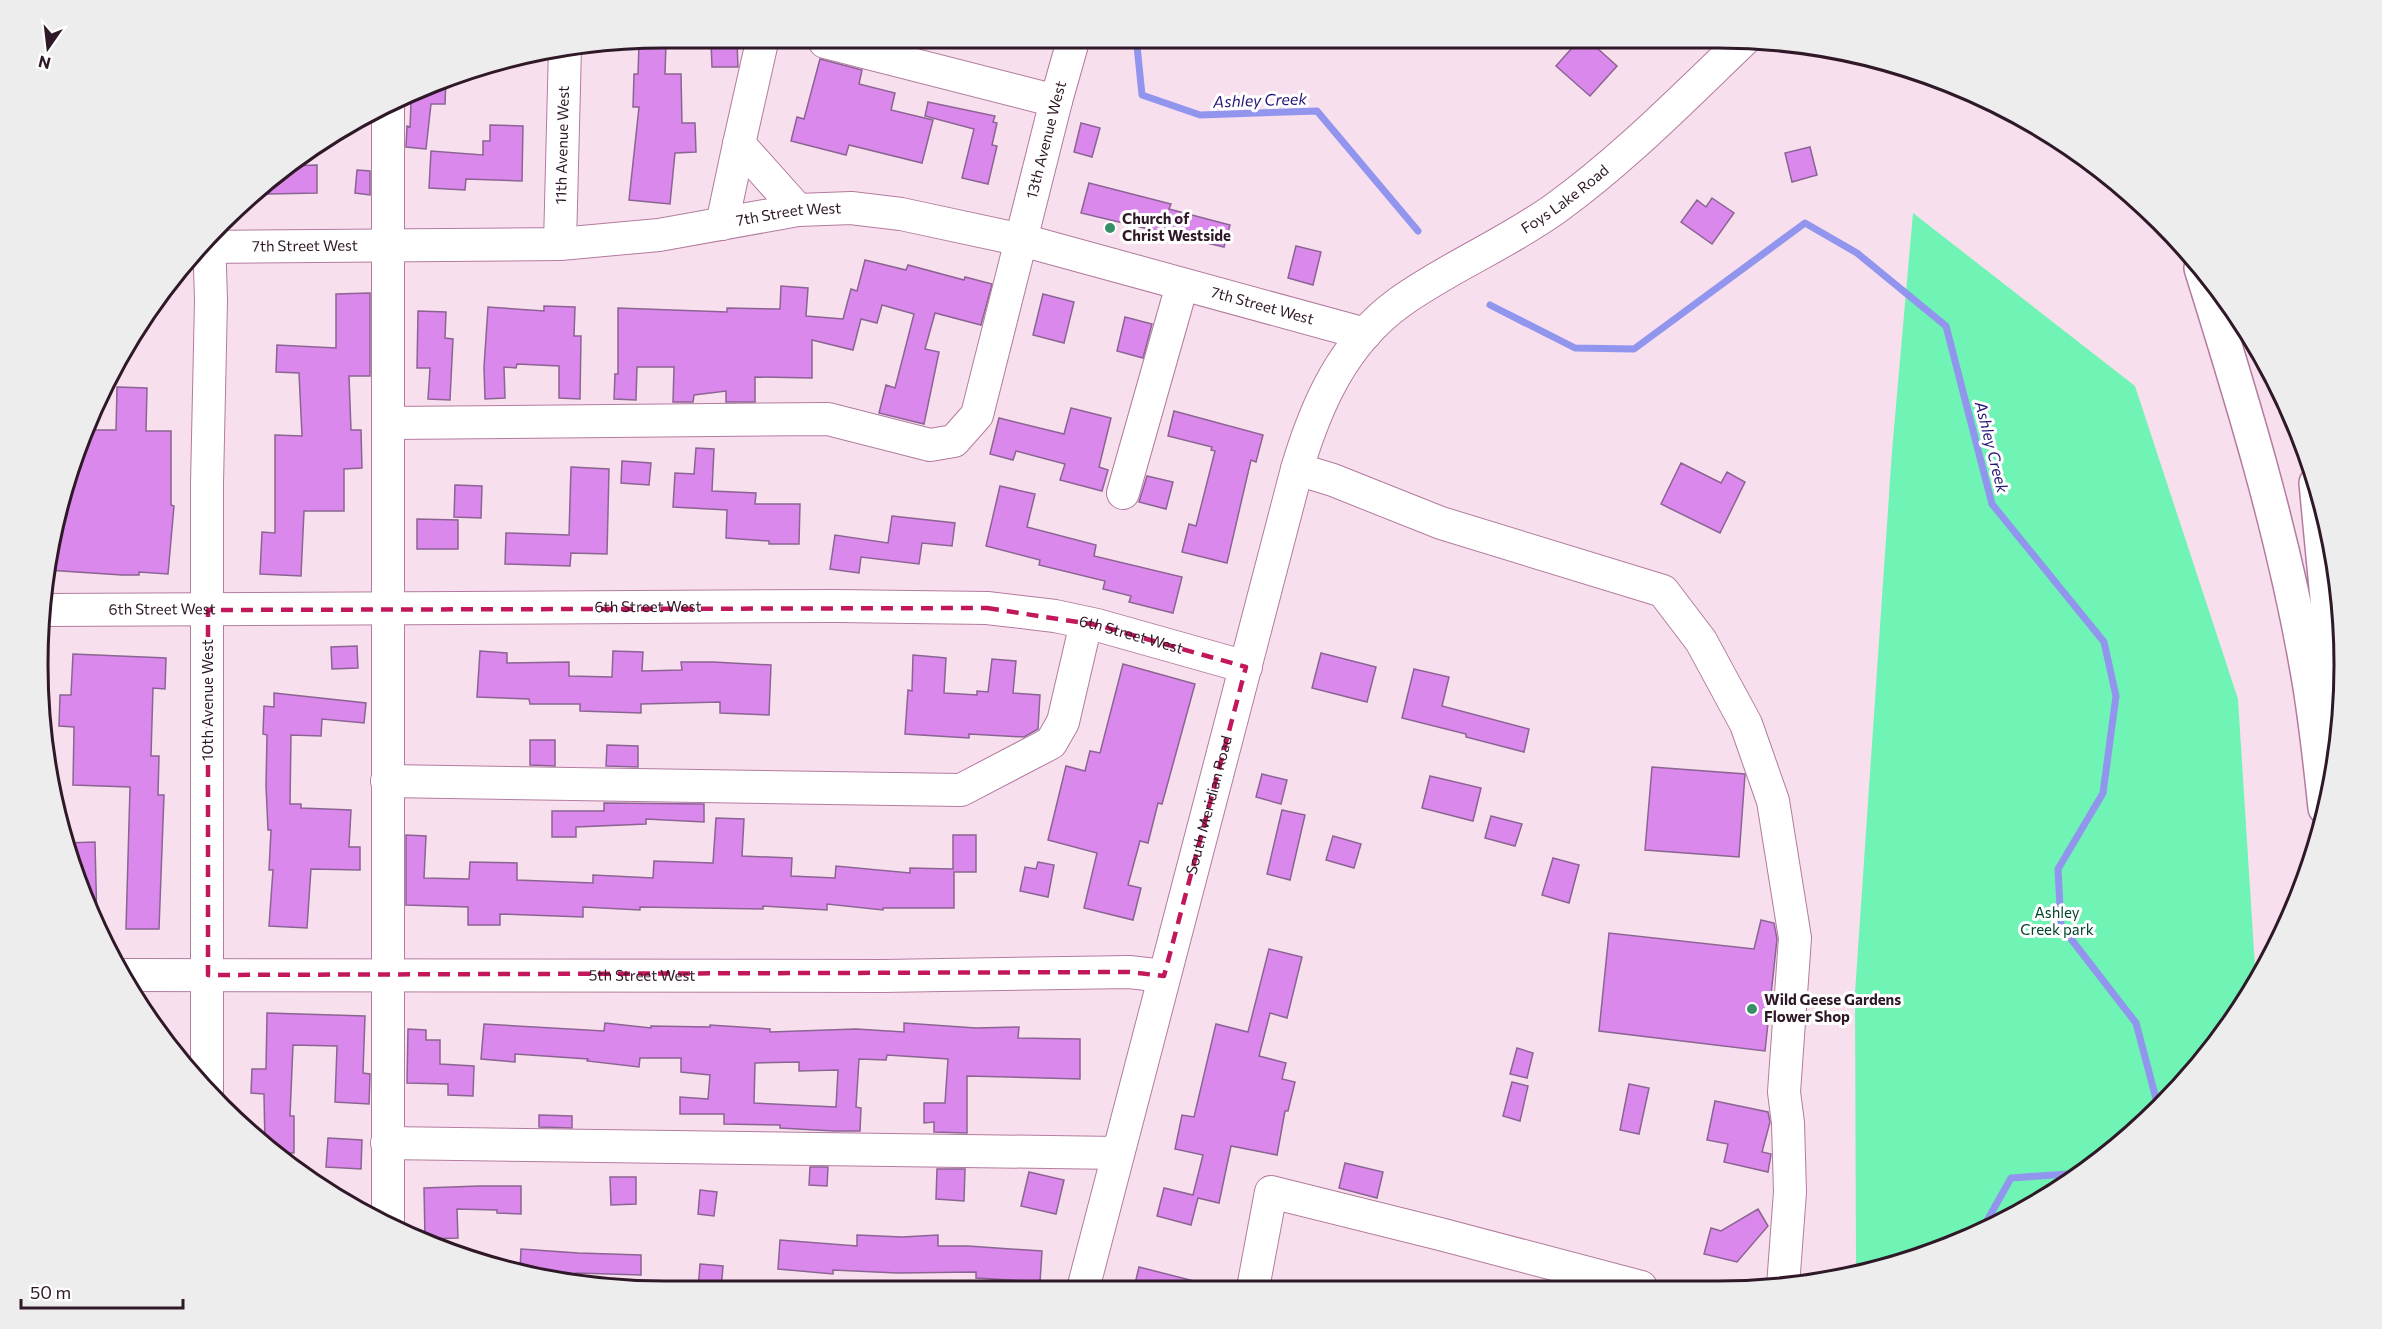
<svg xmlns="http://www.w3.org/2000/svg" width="2382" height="1329" viewBox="0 0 2382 1329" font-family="Commissioner,sans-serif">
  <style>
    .green { fill: #6ff4b5 }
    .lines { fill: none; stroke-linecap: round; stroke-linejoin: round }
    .stream { stroke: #9195ee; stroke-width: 7 }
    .building { fill: #da88eb; stroke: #8b6493; stroke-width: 1.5; fill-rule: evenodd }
    .minor-casing { stroke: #b37b9f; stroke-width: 34 }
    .highway-casing { stroke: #b37b9f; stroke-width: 36 }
    .minor { stroke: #fff; stroke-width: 32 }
    .highway { stroke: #fff; stroke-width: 33 }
    .marked { fill: none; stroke: #c2185b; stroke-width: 4.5; stroke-dasharray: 12 8; stroke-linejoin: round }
    .poi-dot { fill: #359067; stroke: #fff; stroke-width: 2 }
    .labels { text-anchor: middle; stroke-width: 6; stroke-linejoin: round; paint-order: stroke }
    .street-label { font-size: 15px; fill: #2f1928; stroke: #fff }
    .poi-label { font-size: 15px; font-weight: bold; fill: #2f1928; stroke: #fff; text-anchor: start }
    .park-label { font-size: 15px; fill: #00432a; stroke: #fff }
    .water-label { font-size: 16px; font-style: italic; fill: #281678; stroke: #fff }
    .rim { fill: none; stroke: #2f1928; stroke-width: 3 }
  </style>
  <rect width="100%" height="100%" fill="#f8dfee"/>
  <path class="green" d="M1913 213 2135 386 2238 699 2256 983 2161 1108 2066 1186 1919 1258 1856 1273 1855 993 1892 451Z"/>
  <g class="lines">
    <path class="stream" d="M1140 41 1137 46 1142 95 1200 115 1317 111 1418 231
      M1490 305 1575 348 1634 349 1805 223 1857 253 1946 326 1992 504 2104 642 2116 696 2103 793 2058 869 2061 926 2136 1023 2159 1110
      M1984 1226 2011 1178 2082 1173"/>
  </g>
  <path class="building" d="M1580 39H1587L1617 66 1590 96 1556 66Z
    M711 42H737L738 67H712Z
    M639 43H666L665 74H681L682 123H695L696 152 675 153 670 204 629 200 639 107H633L634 74H638Z
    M820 59 862 70 859 84 895 93 891 110 933 120 922 163 849 145 846 155 791 141 797 117 804 119Z
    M446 78 445 104H431L426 149 406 147 407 126 410 127 411 103H406L404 95Z
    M928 102 995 116 993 122 997 123 992 145 997 146 988 184 962 178 974 129 925 116Z
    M1081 123 1100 128 1092 157 1074 152Z
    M490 125 523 126 522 181 466 179 465 190 429 188 431 151 483 155V141H490Z
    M1810 147 1817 175 1792 182 1785 153Z
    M317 165V193L268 194 267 181 285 166Z
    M357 170 370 171V195L355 193Z
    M1089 183 1171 204 1169 209 1230 225 1224 247 1081 213Z
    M1712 198 1734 213 1712 244 1681 222 1697 200 1706 207Z
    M1296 246 1321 252 1313 285 1288 278Z
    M865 260 906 270 908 265 964 280 965 277 992 284 981 325 935 313 925 349 939 352 924 424 879 413 886 385 895 388 914 314 882 305 877 323 861 319 853 350 812 340V378L755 377V402H726V391L694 395 693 402H673L674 367H637L636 400 614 399 615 374H618V308L727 312V308L780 309 781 286 808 288 806 316 843 319 851 289 857 291Z
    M370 293V376H349L351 430H361L362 468 344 469V511H304L301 576 260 574 262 532 275 533V435L302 436 299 373 276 372 277 345 336 348V294Z
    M1043 294 1074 302 1064 343 1033 335Z
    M544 306 575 307 574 336H581L580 399 559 398V366L517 364 516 368 504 367 505 398 485 399 484 367 488 307 544 311Z
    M418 311 446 312 445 338 453 339 450 400 428 399 430 368H417Z
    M1125 317 1152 324 1143 358 1117 351Z
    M117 387 147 388 146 431H171V505L174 506 168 574 139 572V575H122L47 570 59 502 86 430H116Z
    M1071 408 1111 418 1099 467 1108 470 1102 491 1060 480 1065 464 1016 451 1013 460 990 454 999 418 1064 434Z
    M1174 411 1263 435 1256 462 1251 460 1227 563 1182 552 1189 524 1196 526 1215 451 1211 450 1212 447 1168 436Z
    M696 448 714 449 712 491 756 493 755 504H800L799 544H769V541L726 538 727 510 673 507 675 473 694 474Z
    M622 461 651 463 649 485 621 483Z
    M1681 463 1721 483 1727 472 1745 482 1720 533 1661 504Z
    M571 467 609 469 607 554 571 553 570 566 505 564 506 533 569 535Z
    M1147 476 1173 482 1166 509 1139 502Z
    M455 485 482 486 481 518 454 517Z
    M1000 486 1035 494 1027 527 1096 545 1094 556 1182 577 1173 613 1129 602 1131 596 1103 589 1105 581 1039 565 1040 560 986 546Z
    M892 516 955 523 952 546 922 543 919 564 861 557 859 573 830 569 835 535 888 543Z
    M417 519 458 520V549H417Z
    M357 646 358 668 332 669 331 647Z
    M480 651 507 653V663L569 662V676L612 677 613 651 643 652 642 671 682 670 681 662H713L771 665 769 715 720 713V702L641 704V713L580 711V704H530L529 699 477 697Z
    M1321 653 1376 667 1367 702 1312 688Z
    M73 654 166 658 165 689 153 688 151 756H159L158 795H164L159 929H126L130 787 73 785 74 727 59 726 60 695H71Z
    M913 655 946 658 944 693 977 695V691L988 692 992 659 1016 661 1013 693 1040 695 1038 729 1024 737 969 734V738L905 734 908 690 912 691Z
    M1123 664 1195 684 1162 804 1158 803 1148 843 1140 841 1128 885 1141 888 1133 920 1084 908 1097 853 1048 840 1066 766 1085 771 1090 751 1100 753Z
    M1414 669 1449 677 1442 706 1529 729 1524 752 1466 737V734L1402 718Z
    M274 693 366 703 364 723 322 719 321 736 291 735 290 804H301V808L351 810 349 847H360V870L311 869 307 928 269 926 273 870H269L271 830H268L266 786 267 735 263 734 264 706 274 707Z
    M530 740H555V766L530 765Z
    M607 745 638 746V767L606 766Z
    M1652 767 1745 774 1739 857 1645 850Z
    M1262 774 1287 780 1281 804 1256 797Z
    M1430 776 1481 788 1473 821 1422 808Z
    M604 803 704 804V822L646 819V824L576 827V837H552V811H604Z
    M1282 810 1305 815 1290 880 1267 874Z
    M1491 816 1522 824 1515 846 1485 838Z
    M716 818 744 819 742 856 792 858 791 876 835 878 836 866 910 873V868L953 869V835H976V872H954V908H883V910L827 904V910L763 906V909L640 907V910L583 907V917L500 914V925H468V907L406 905V835L426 836 424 878 469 879 470 862 517 863V880L593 883V875L653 878 654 861 713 863Z
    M1333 836 1361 844 1354 868 1326 860Z
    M95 842 97 925H96L85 904 66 843Z
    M1553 858 1579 865 1569 903 1542 895Z
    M1038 862 1054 865 1048 897 1020 891 1025 867 1036 869Z
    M1761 920 1774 923 1777 939 1765 1051 1599 1031 1609 933 1754 949Z
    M1269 949 1302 957 1287 1018 1270 1013 1259 1056 1286 1063 1282 1079 1295 1082 1288 1111H1285L1277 1155 1231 1146 1219 1203 1198 1198 1191 1225 1157 1216 1164 1188 1193 1195 1203 1155 1175 1149 1182 1115 1194 1117 1216 1024 1248 1032Z
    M267 1013 365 1016 363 1073 370 1074 369 1104 335 1102 337 1046 293 1045 290 1116H294V1153H275L265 1146 264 1094 251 1093 252 1069H266Z
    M605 1023 651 1028V1026L710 1027V1025L770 1029V1032L856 1029 904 1032V1023L976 1028 1019 1027 1018 1038 1080 1039V1079L967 1076V1133L934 1132V1122L924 1123V1103H945L948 1059 887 1055 886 1060 859 1059 856 1107 861 1108 860 1131H834L780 1128V1125L724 1124V1114H680V1097L708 1099 710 1075 681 1072V1058H640L639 1067 587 1061 588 1059 515 1054V1062L481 1059 484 1024 604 1031ZM799 1062V1071L838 1070 836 1107 754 1103 755 1063Z
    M408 1029 426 1030V1040H440V1064L474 1066 473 1096 448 1095V1084L407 1083Z
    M1517 1048 1533 1053 1527 1078 1510 1074Z
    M1512 1082 1528 1086 1520 1121 1503 1116Z
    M1629 1084 1649 1088 1639 1134 1620 1130Z
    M1715 1101 1768 1112 1770 1122 1762 1152 1771 1154 1768 1172 1724 1162 1728 1144 1707 1140Z
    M539 1115 572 1116V1128L539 1127Z
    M328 1138 362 1140 361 1169 326 1167Z
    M1345 1163 1383 1172 1377 1198 1339 1188Z
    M810 1167H828L827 1186 809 1185Z
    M937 1169H965L964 1201 936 1199Z
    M1029 1172 1064 1180 1056 1214 1021 1206Z
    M610 1177H636V1204L611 1205Z
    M479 1186H521V1214L497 1213V1210L457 1209 458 1238 425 1239 424 1188Z
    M700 1190 717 1192 714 1216 698 1214Z
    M1758 1209 1768 1226 1737 1262 1704 1254 1711 1228 1721 1231Z
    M857 1235 902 1237 938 1235V1246H968L1042 1251 1040 1282 976 1278V1272L897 1273 833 1270V1274L778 1269 780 1240 857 1246Z
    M521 1249 578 1253 641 1255V1275L576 1273V1281L520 1270Z
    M700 1264 723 1266 721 1290H698Z
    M1139 1267 1198 1282 1197 1288H1134Z"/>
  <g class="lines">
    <defs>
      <g id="minor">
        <path d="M762 42 739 144 798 210"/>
        <path d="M825 42 1056 101"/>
        <path d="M722 224 739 144"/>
        <path id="s1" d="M560 244 565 47"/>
        <path id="s2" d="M200 247 560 244 659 235 798 210 851 208 901 214 1022 240 1365 334"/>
        <path id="s3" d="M388 423 828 419 930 445 954 441 977 415 1056 101 1073 41"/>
        <path d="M1297 469 1333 480 1441 523 1663 591 1701 641 1746 724 1773 801 1795 938 1784 1092 1788 1123 1790 1192 1783 1286"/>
        <path d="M1123 493 1182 285"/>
        <path id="s4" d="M42 610 836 606 987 608 1055 616 1097 625 1246 667"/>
        <path d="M387 781 961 790 1051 743 1063 722 1086 623"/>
        <path id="s5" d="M120 975 883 976 1129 972 1164 976"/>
        <path d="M207 1092V484L211 300 209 235"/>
        <path d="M387 1143 1118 1153"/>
        <path d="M388 1224V102"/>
        <path d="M1253 1288 1271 1192 1440 1234 1641 1287"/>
        <path id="s6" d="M1083 1289 1297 469C1316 405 1343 343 1400 302 1449 267 1506 244 1556 208 1624 159 1684 97 1745 39"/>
      </g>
      <path id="highway" d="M2201 268C2242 399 2282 529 2306 664 2315 711 2320 760 2325 808
        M2316 483 2340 734"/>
    </defs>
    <use href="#minor" class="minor-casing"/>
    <use href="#highway" class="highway-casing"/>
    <use href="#minor" class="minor"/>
    <use href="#highway" class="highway"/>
  </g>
  <path class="marked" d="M987 608 1097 625 1246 667 1164 976 1129 972 208 975V610Z"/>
  <g class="poi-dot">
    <circle cx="1110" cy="228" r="6"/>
    <circle cx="1752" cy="1009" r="6"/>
  </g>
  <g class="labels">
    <g class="street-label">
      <text dy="5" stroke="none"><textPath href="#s3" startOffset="888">13th Avenue West</textPath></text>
      <text dy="5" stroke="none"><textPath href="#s1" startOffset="99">11th Avenue West</textPath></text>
      <text dy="5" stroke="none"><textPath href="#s6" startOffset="1242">Foys Lake Road</textPath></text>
      <text dy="5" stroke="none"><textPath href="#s2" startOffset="591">7th Street West</textPath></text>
      <text dy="5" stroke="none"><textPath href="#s2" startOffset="105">7th Street West</textPath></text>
      <text dy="5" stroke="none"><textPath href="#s2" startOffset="1077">7th Street West</textPath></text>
      <text dy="5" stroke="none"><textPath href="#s4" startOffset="606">6th Street West</textPath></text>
      <text dy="5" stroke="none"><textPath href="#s4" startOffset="120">6th Street West</textPath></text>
      <text dy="5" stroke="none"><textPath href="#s4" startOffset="1092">6th Street West</textPath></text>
      <text transform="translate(208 700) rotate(-90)" y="5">10th Avenue West</text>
      <text dy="5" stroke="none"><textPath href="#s6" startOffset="500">South Meridian Road</textPath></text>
      <text dy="5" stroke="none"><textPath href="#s5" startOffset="522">5th Street West</textPath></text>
    </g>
    <g class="poi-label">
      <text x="1122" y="224">Church of<tspan x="1122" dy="17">Christ Westside</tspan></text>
      <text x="1764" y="1005">Wild Geese Gardens<tspan x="1764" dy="17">Flower Shop</tspan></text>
    </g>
    <g class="park-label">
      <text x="2057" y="918">Ashley<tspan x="2057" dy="17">Creek park</tspan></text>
    </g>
    <g class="water-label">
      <text transform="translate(1260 100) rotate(-2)" y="6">Ashley Creek</text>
      <text transform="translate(1992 447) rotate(76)" y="6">Ashley Creek</text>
    </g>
  </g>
  <path d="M0 0H2382V1329H0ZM664 48H1718A616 616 0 0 1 2334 664V665A616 616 0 0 1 1718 1281H664A616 616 0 0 1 48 665V664A616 616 0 0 1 664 48Z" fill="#eeedee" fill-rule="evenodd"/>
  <path class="rim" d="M664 48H1718A616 616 0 0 1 2334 664V665A616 616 0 0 1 1718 1281H664A616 616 0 0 1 48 665V664A616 616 0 0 1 664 48Z"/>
  <g transform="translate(48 48) rotate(194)" stroke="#ffffff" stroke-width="4.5" paint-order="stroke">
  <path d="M0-4.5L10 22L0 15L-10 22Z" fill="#2f1928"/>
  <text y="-9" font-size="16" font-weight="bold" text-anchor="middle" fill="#2f1928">N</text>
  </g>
  <path d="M21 1299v9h162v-9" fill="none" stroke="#2f1928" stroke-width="3"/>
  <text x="30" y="1299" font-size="18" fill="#2f1928" stroke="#ffffff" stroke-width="4.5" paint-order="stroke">50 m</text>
</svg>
